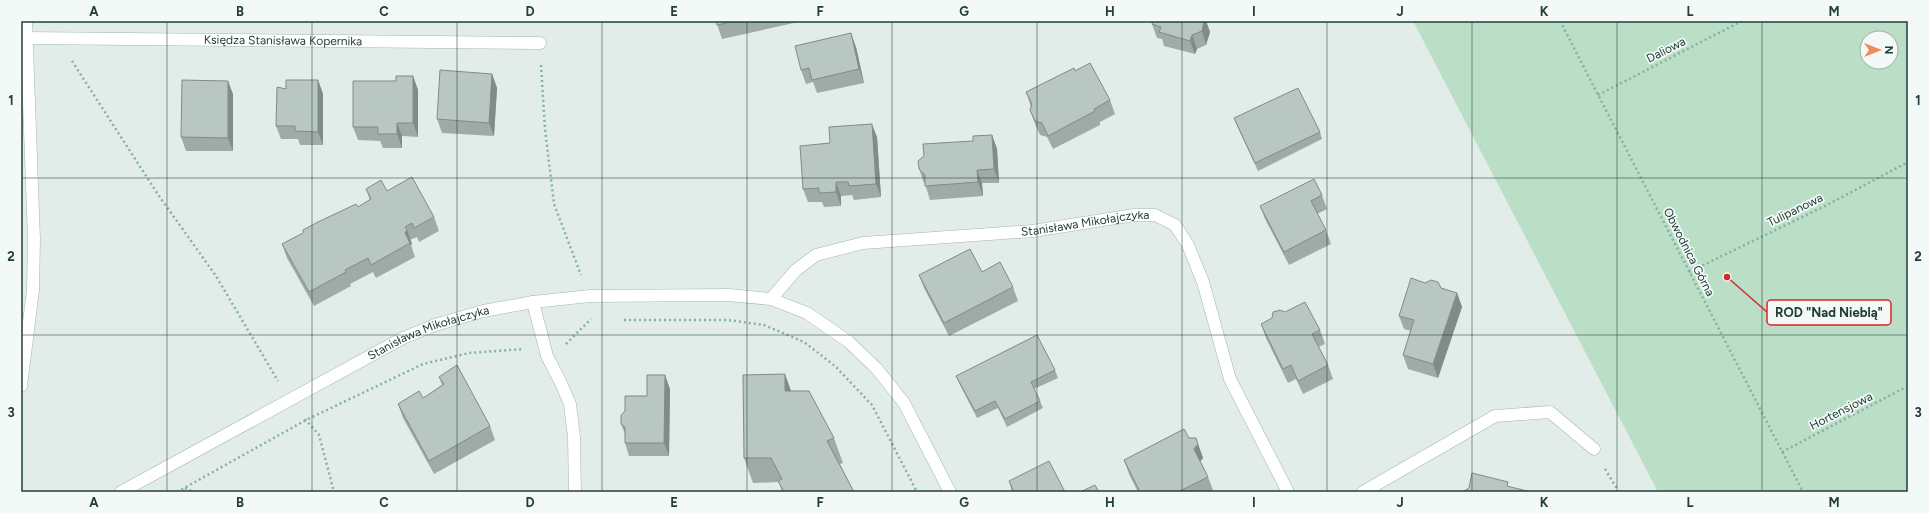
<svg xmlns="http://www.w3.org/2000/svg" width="1929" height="513" viewBox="0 0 1929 513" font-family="Figtree,sans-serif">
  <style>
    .green { fill: #bbdec6; fill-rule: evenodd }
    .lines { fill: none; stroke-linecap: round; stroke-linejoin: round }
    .minor-casing { stroke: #a5b5b0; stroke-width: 13 }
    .path { stroke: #82b1a5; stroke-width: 2.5; stroke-dasharray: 2 3; stroke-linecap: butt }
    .minor { stroke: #fff; stroke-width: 12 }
    .wall { fill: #9eaba7 }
    .shaded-wall { fill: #818b88 }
    .building { fill: #b8c7c2; stroke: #818b88 }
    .grid { fill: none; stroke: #223e38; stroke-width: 1; stroke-opacity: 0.55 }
    .labels { text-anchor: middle; stroke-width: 3.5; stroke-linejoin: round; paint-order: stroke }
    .street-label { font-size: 12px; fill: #223e38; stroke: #f3f9f6 }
    .leader { fill: none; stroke: #d62828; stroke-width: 1.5 }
    .callout-dot { fill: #d62828; stroke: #f3f9f6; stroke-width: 1.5 }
    .callout { fill: #f3f9f6; stroke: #d62828; stroke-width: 1.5 }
    .callout-label { font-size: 13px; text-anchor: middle; font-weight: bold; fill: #223e38 }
    .neatline { fill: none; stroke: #223e38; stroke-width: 1.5 }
    .grid-label { font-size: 13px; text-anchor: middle; font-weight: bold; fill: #223e38 }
  </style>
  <rect width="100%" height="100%" fill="#e2ede9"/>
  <path class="green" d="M1413 21H1908V492H1658ZM1867 38H1891V62H1867Z"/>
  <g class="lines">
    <defs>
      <g id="minor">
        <path id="s1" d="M26 38 540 43"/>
        <path id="s2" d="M771 299 796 270 816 255 863 243 1033 231 1134 215H1155L1175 225 1188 245 1203 282 1230 379 1288 492"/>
        <path d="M533 302 547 356 561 383 570 404 574 437 575 492"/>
        <path d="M21 386 33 290 34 240 26 21"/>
        <path id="s3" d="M121 492 403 338 435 325 483 311 533 302 590 296 728 295 771 299 807 313 849 342 877 369 904 403 950 492"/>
        <path d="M1363 492 1495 416 1550 412 1594 449"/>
      </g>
    </defs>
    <use href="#minor" class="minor-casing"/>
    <path class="path" d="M1560 21 1803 492
      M72 61 159 196 216 276 278 381
      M541 65 545 129 554 204 581 275
      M1598 95 1742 21
      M1689 272 1827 205 1908 162
      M624 320H728L764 325 804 342 835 366 872 405 917 492
      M566 344 591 319
      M305 419 319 435 334 492
      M1782 452 1908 386
      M1605 469 1619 492
      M185 488 193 492
      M177 492 306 420 423 364 469 353 523 349"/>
    <use href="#minor" class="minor"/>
  </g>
  <path class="wall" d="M716 21H803L722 39Z
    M1153 21H1206L1210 32 1206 45 1197 49 1195 54 1164 46 1162 39 1157 38 1152 24Z
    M856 47 864 83 817 93 813 82 806 84 801 70Z
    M1075 71 1110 100 1115 114 1100 122V125L1053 149 1047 137 1040 135 1035 124 1030 110 1031 107 1026 92Z
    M492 74 497 88 494 136 442 133 437 119Z
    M413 76 418 90V137L402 136V148H383L380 141 358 140 353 127 396 81Z
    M318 80 323 94V145H300L298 139H281L276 126 286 89Z
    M233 94V151H186L181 137Z
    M1234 118 1320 132 1322 139 1258 171 1237 126Z
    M992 135 997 149 999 183H982L983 196 930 200 925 184 924 183 919 169 973 141Z
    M877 137 881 197 854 200 852 195 841 196V206L824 207 822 202H808L803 189 830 143Z
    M366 189 387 191 434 217 439 231 419 242 417 237 410 240 412 244 411 245 415 257 376 278 373 272 350 284 351 286 314 306 287 258 282 244 358 207 370 200Z
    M1322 195 1327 209 1317 214 1326 230 1331 244 1289 265 1265 219 1260 206Z
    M982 272 1013 287 1018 301 949 336 924 288 919 275Z
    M1425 283 1457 293 1462 307 1438 378 1408 369 1403 355 1411 331 1404 329 1399 316Z
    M1261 324 1320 330 1325 344 1318 347 1328 365 1333 379 1303 394 1296 379 1288 383 1266 338Z
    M1055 370 1058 378 1034 389 1040 401 1043 408 1007 427 998 408 977 418 959 383 956 376Z
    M439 377 490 426 495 440 434 474 403 418 398 404 423 398 442 385Z
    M670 389 669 456H629L625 443V434L621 424Z
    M791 391 834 438 843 463 840 464 854 492H782L779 482 753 483 744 458Z
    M1189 438 1198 444 1203 458 1200 461 1208 477 1213 490 1209 492H1138L1129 474 1124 460Z
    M1009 481 1065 492H1012Z"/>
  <path class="shaded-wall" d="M1202 21H1206L1210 32 1206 45 1202 31Z
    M851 33 856 47 864 83 859 69Z
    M1192 35 1197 49 1195 54 1190 41Z
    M492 74 497 88 494 136 489 123Z
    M413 76 418 90V137L413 123Z
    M318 80 323 94V145L318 132Z
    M228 81 233 94V151L228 138Z
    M397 123 402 136V148L397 134Z
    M872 124 877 137 881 197 876 184Z
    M992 135 997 149 999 183 994 169Z
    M977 170 982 183 983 196 978 182Z
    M836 182 841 196V206L836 192Z
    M407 230 412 244 411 245 405 233Z
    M1457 293 1462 307 1438 378 1433 364Z
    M785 374 794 399 785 391Z
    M665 375 670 389 669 456 664 443Z
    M1198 444 1203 458 1199 463 1194 449Z"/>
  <path class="building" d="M716 21H735L717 25Z
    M1153 21H1204L1202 31 1192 35 1190 41 1159 32 1161 27 1152 24Z
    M851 33 859 69 812 80 809 68 801 70 795 46Z
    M1090 63 1110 100 1094 109 1095 111 1048 136 1042 123 1035 121 1030 110 1032 104 1026 92 1074 68 1075 71Z
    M440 70 492 74 489 123 437 119Z
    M396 76H413V123H397V134H378V127H353V81H396Z
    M182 80 228 81V138L181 137Z
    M286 80H318V132L295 131V126H276L277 87 286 89Z
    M1298 88 1320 132 1255 163 1234 118Z
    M872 124 876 184 849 186 848 182H836V192L819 193V188L803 189 800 146 830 143 829 127Z
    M992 135 994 169 977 170 978 182 925 186V175L919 169 918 161 924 156 923 144 973 141V136Z
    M412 177 434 217 414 228 412 223 405 227 407 230 405 233 410 243 371 265 368 258 345 270 346 272 309 292 282 244 303 233V230L318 222 356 204 358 207 371 199 366 189 381 180 387 191Z
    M1314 179 1322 195 1311 201 1326 230 1284 252 1260 206Z
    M970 249 982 272 1000 262 1013 287 944 323 919 275Z
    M1411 278 1425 283 1431 280 1438 282 1441 288 1457 293 1433 364 1403 355 1414 320 1399 316Z
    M1305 302 1320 330 1312 334 1328 365 1298 381 1291 365 1283 369 1261 324 1272 318 1273 312 1280 310 1285 312Z
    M1037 335 1055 370 1031 382 1040 401 1005 419 995 401 975 411 956 376Z
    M457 365 490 426 429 461 398 404 419 391 423 398 431 393 444 384 439 377Z
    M785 374V391H809L834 438 827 441 854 492H784L778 481 782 479 771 458H744L743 375Z
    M647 375H665L664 443H625V427L621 424V415L625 411V396H647Z
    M1184 429 1189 438H1196L1198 444 1194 449 1208 477 1178 492H1140L1124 460Z
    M1049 461 1065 492H1014L1009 481Z
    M1472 473 1508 482 1507 486 1531 492H1463L1464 491 1469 488Z
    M1095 485 1099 492H1080Z"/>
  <path class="grid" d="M167 21V492M312 21V492M457 21V492M602 21V492M747 21V492M892 21V492M1037 21V492M1182 21V492M1327 21V492M1472 21V492M1617 21V492M1762 21V492M21 178H1908M21 335H1908"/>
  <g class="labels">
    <g class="street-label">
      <text dy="4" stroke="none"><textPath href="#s1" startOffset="257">Księdza Stanisława Kopernika</textPath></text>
      <text transform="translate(1666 50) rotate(-27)" y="4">Daliowa</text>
      <text transform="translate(1795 210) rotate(-26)" y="4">Tulipanowa</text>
      <text dy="4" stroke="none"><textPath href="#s2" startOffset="335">Stanisława Mikołajczyka</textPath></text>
      <text transform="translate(1689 252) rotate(63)" y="4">Obwodnica Górna</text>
      <text dy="4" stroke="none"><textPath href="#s3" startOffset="347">Stanisława Mikołajczyka</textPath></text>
      <text transform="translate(1841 411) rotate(-27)" y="4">Hortensjowa</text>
    </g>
  </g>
  <path class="leader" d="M1727 277L1767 312"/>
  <circle class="callout-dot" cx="1727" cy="277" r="4"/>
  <rect class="callout" x="1767" y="300" width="124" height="25" rx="4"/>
  <g class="callout-label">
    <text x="1829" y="317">ROD "Nad Nieblą"</text>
  </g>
  <rect width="1929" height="513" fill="none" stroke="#f3f9f6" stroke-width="44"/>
  <g transform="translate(1879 50) rotate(90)"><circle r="19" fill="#f3f9f6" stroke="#9faeaa"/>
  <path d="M0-3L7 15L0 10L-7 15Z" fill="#f3885a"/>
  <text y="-6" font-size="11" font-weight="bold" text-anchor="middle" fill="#223e38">N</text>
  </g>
  <rect x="22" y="22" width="1885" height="469" class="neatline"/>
  <g class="grid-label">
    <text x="94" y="16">A</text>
    <text x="240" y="16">B</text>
    <text x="384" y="16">C</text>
    <text x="530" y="16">D</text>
    <text x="674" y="16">E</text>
    <text x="820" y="16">F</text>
    <text x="964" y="16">G</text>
    <text x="1110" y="16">H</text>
    <text x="1254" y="16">I</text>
    <text x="1400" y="16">J</text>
    <text x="1544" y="16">K</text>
    <text x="1690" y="16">L</text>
    <text x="1834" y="16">M</text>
    <text x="11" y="105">1</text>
    <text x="1918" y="105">1</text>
    <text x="11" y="261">2</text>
    <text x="1918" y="261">2</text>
    <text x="11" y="417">3</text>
    <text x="1918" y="417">3</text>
    <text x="94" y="507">A</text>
    <text x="240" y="507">B</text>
    <text x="384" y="507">C</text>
    <text x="530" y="507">D</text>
    <text x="674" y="507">E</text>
    <text x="820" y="507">F</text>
    <text x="964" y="507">G</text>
    <text x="1110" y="507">H</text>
    <text x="1254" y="507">I</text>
    <text x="1400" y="507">J</text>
    <text x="1544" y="507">K</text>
    <text x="1690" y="507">L</text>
    <text x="1834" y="507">M</text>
  </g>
</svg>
